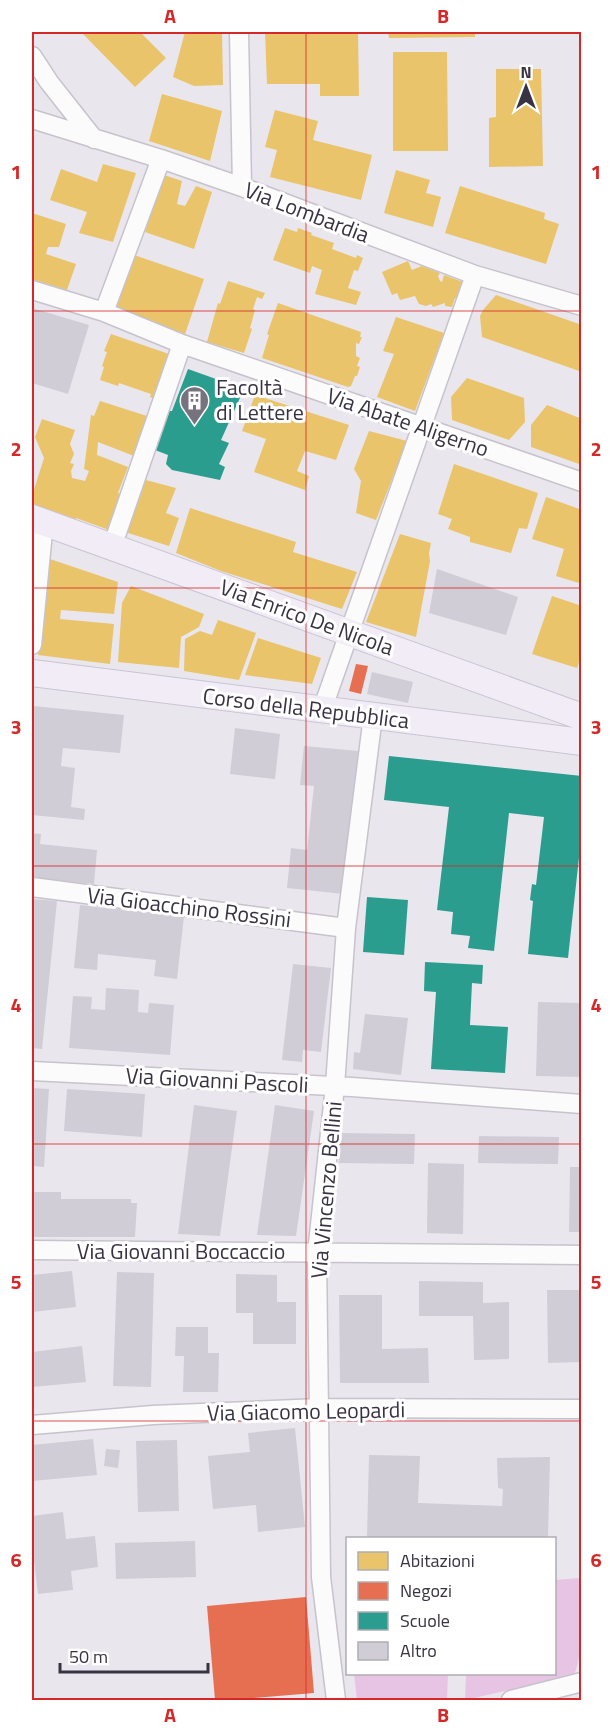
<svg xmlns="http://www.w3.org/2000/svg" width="613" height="1732" viewBox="0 0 613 1732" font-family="'Titillium Web',sans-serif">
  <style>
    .green { fill: #e8c4e4 }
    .homes { fill: #e9c46a }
    .shops { fill: #e76f51 }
    .schools { fill: #2a9d8f }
    .building { fill: #d0cdd6 }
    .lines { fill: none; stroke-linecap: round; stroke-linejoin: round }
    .street-casing { stroke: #c7c3cc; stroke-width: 21 }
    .secondary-casing { stroke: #cbc4d4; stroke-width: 28 }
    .street { stroke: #fcfbfc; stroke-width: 18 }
    .secondary { stroke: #f1ecf6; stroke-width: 26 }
    .grid { fill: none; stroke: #d62828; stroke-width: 1.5; stroke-opacity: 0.55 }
    .labels { text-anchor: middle; stroke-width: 6; stroke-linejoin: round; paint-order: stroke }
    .street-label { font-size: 22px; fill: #383342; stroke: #fff }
    .poi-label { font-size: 22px; fill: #383342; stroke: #fff; text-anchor: start }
    .neatline { fill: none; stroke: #d62828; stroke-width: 2 }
    .grid-label { font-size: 20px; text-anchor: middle; font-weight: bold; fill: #d62828 }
  </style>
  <rect width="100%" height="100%" fill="#e9e6ee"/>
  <path class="green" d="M581 1578C581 1607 585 1649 574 1675L465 1700 466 1674H554L555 1580Z
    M354 1674H448L447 1700H357Z"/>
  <path class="homes" d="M81 32H140L166 58 135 87Z
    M185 32H222L223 85 194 86 173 77Z
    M265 32H358L359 96H320V84H267Z
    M388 32H475V37L389 38Z
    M393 52H447L448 151H393Z
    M496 69H541L543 166 489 167V118L496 117Z
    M162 94 222 111 210 161 149 141Z
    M275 110 318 121 313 140 372 155 361 200 270 177 277 150 265 147Z
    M103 164 136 173 113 242 79 233 87 212 50 200 61 169 97 182Z
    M396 170 430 180 426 193 441 197 433 227 384 213Z
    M164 175 182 181 177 204 185 206 196 186 212 192 194 249 145 232Z
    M460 186 545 213 544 219 559 224 546 264 445 233Z
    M32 213 66 224 59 247H48L46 254 76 264 67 290 32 279Z
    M285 228 297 232 298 228 312 233 311 235 334 243 332 249 356 258 357 255 363 258 358 271 354 270 348 288 361 292 356 305 315 294 322 270 312 266 310 273 273 260Z
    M134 255 204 279 185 334 116 309Z
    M408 261 412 270 422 266 440 273 438 276 440 281 442 282 444 275 463 282 457 299 455 298 452 307 445 306V303L433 307 431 304 426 306 419 304 415 296 400 300 397 293 392 295 382 272Z
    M228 281 265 293 262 299 257 297 253 309 255 310 250 328 252 329 244 353 207 342 218 303 220 304Z
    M496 295 582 325V372L482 337 480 316 483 310Z
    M278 303 361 332 360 337H362L359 344 356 343V356L360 358 357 366 360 367 357 376H355L351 386 348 387 262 358 269 335 267 334Z
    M396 317 444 333 415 411 377 397 394 354 383 351Z
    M111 334 169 354 171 359 157 400 150 397 151 394 119 383 118 386 100 380 104 367 102 366 107 352 104 351Z
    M467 378 524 398 525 422 509 440 452 420 451 397Z
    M255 395 349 425 336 460 305 451 297 471 309 476 305 490 254 472 266 439 242 431Z
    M100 401 147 416 146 418 149 419 134 456 98 442 97 455 128 467 118 493 122 495 109 530 76 518 75 520 32 505V496L44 458 35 437 42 419 75 430 70 444 74 454 70 463 74 464 71 471 72 478 85 481 89 471 84 469 91 415 94 416Z
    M547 405 582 419V465L531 447V425Z
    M369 431 407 441 376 520 356 513 361 481 354 469Z
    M454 464 538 493 527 529 519 528 511 553 470 542V537L448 529 452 519 438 514Z
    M142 479 176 488 166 513 179 518 169 546 125 532Z
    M546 497 582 510V584L556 576 564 549 532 539Z
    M190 508 296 542 293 552 357 572 342 609 221 571 176 553Z
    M400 534 431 543 429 553 430 561 416 637 366 622Z
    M47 558 118 582 114 614 61 610 60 619 114 624 110 664 38 655Z
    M131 586 204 614 199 627 181 637 179 668 118 662 122 603Z
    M552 596 582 606V654L577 668 532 654Z
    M218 620 256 633 239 680 184 671 185 639 200 631 212 635Z
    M258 638 321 658 312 684 245 675Z"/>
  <path class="shops" d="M356 664 368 666 361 694 349 691Z
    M306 1597 314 1693 232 1700H215L207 1606Z"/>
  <path class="schools" d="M188 369 244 389 221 440 229 443 219 464 225 467 220 480 172 470 166 464 168 455 155 450 166 411H172Z
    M389 756 582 776V830L568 958 528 954 533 901 530 900 532 884 536 885 544 817 509 813 494 951 468 948 470 936 451 934 453 912 437 910 449 807 384 800Z
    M367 897 408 900 404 955 363 952Z
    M425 962 483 965 482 984 472 983 470 1025 508 1027 505 1073 431 1069 436 992 424 991Z"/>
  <path class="building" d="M32 308 89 325 68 394 32 383V351L34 342 32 341Z
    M437 569 518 597 506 635 429 613Z
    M372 672 413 682 408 703 367 694Z
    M33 706 124 715 120 753 63 748 61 766 75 768 71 807 85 809 84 820 32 815V722Z
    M235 728 280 734 275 779 230 774Z
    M304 746 358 751 344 894 287 888 291 848 307 850 314 786 300 785Z
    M32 833 41 834 40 844 97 850 94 884 32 878Z
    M32 899 57 901 42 1049 32 1048Z
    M80 905 184 916 177 979 154 976 156 960 98 954 97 970 74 968Z
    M293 964 331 968 321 1052 303 1050 302 1062 282 1060Z
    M106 988 139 990 138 1012 148 1013 149 1003 174 1005 170 1055 69 1048 73 996 92 997 91 1009 105 1010Z
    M538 1002 580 1003 582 1005V1077L536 1076Z
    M365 1014 408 1018 401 1075 353 1069 354 1052 360 1053Z
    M32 1088 49 1089 44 1167 32 1166Z
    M67 1089 145 1094 142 1137 64 1131Z
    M194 1105 237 1111 220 1236 178 1234Z
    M275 1105 314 1111 296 1236 257 1235Z
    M340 1133 415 1134 414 1164 339 1163Z
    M479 1136 559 1137 558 1164 478 1163Z
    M428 1163 464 1164 463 1234 427 1233Z
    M570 1167H582V1232H569Z
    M32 1192H61V1199H131V1203H137L135 1237H32Z
    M72 1271 76 1307 32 1312V1275Z
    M117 1272 154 1273 151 1387 113 1386Z
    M236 1274 277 1275V1302H296V1344H253V1313H236Z
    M419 1281 483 1282V1303L509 1302V1359L474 1360 473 1316H419Z
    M547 1290H582V1362L548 1363Z
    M339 1295H382V1349L428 1348 429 1383H340Z
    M176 1327H208V1353H219L218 1392H183L184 1356H175Z
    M82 1346 86 1382 32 1387V1352Z
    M295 1428 305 1527 258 1532 256 1505 213 1509 208 1456 250 1452 248 1433Z
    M93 1439 97 1475 32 1481V1445Z
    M177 1440 179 1511 138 1512 136 1441Z
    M106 1449 120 1450 118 1468 104 1466Z
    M369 1455 420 1456 418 1503 502 1506 503 1489 498 1488 497 1458 550 1457 548 1538H367Z
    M63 1512 66 1539 95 1536 98 1567 71 1571 73 1590 38 1594 32 1544V1516Z
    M195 1541 196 1577 116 1579 115 1543Z"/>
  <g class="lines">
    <defs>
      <path id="street" d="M239 32 242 187
        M32 56 49 82 94 139
        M32 119 161 159 242 187 475 275 582 306
        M32 290 104 312 182 344 582 482
        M104 312 161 159
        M112 547 182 344
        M32 645 44 522
        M322 710 475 275
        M32 887 346 928
        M32 1071 352 1087 582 1104
        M32 1250 582 1255
        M32 1425 153 1415 320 1408 582 1409
        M336 1700 321 1577 317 1253 335 1086 346 928 373 716
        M511 1700 582 1682"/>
      <path id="secondary" d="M32 518 582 717
        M32 673 582 742"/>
    </defs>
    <use href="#street" class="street-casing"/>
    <use href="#secondary" class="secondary-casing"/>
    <use href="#street" class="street"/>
    <use href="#secondary" class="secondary"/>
  </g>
  <path class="grid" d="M306 32V1700M32 311H582M32 588H582M32 866H582M32 1144H582M32 1421H582"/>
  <defs>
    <symbol id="building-pin" viewBox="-11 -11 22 30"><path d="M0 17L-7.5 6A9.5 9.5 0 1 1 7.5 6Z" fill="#76727e" stroke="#fff"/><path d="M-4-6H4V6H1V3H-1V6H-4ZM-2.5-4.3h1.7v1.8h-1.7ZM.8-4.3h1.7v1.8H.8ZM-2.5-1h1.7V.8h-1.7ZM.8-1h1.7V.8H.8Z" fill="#fff"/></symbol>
  </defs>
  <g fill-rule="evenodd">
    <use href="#building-pin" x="178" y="384" width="33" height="45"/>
  </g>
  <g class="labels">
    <g class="street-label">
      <text transform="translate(307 212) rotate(21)" y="8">Via Lombardia</text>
      <text transform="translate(408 422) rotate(19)" y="8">Via Abate Aligerno</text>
      <text transform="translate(307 617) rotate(20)" y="8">Via Enrico De Nicola</text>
      <text transform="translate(306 708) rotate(7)" y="8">Corso della Repubblica</text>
      <text transform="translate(189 907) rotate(7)" y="8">Via Gioacchino Rossini</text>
      <text transform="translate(217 1080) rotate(3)" y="8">Via Giovanni Pascoli</text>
      <text transform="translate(326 1190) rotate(-85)" y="8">Via Vincenzo Bellini</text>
      <text x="181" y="1259">Via Giovanni Boccaccio</text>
      <text transform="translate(306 1411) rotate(-1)" y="8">Via Giacomo Leopardi</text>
    </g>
    <g class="poi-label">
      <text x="216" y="395">Facoltà<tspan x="216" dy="25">di Lettere</tspan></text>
    </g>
  </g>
  <rect width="613" height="1732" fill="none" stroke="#ffffff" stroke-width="66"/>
  <rect x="346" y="1537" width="210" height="138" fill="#ffffff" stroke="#afadb3" stroke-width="1.5"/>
  <rect x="358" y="1552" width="30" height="18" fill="#e9c46a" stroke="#afadb3" stroke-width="1.5"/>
  <text x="400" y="1567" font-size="18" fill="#383342">Abitazioni</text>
  <rect x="358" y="1582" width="30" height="18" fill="#e76f51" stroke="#afadb3" stroke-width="1.5"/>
  <text x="400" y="1597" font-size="18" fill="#383342">Negozi</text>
  <rect x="358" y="1612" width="30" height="18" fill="#2a9d8f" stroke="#afadb3" stroke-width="1.5"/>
  <text x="400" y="1627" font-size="18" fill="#383342">Scuole</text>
  <rect x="358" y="1642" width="30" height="18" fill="#d0cdd6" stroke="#afadb3" stroke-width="1.5"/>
  <text x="400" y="1657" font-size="18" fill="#383342">Altro</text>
  <g transform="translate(526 87)" stroke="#ffffff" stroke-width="4.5" paint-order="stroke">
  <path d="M0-4.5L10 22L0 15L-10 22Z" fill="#383342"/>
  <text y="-9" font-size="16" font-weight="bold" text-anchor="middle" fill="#383342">N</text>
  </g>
  <path d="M60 1663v9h148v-9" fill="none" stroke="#383342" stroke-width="3"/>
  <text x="69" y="1663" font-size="18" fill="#383342" stroke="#ffffff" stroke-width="4.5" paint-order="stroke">50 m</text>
  <rect x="33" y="33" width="547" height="1666" class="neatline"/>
  <g class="grid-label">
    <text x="170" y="23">A</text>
    <text x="443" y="23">B</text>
    <text x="16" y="179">1</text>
    <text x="596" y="179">1</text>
    <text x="16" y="456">2</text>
    <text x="596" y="456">2</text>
    <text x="16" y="734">3</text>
    <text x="596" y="734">3</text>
    <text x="16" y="1012">4</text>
    <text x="596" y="1012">4</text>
    <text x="16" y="1289">5</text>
    <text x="596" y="1289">5</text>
    <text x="16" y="1567">6</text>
    <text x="596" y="1567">6</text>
    <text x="170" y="1722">A</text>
    <text x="443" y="1722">B</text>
  </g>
</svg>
